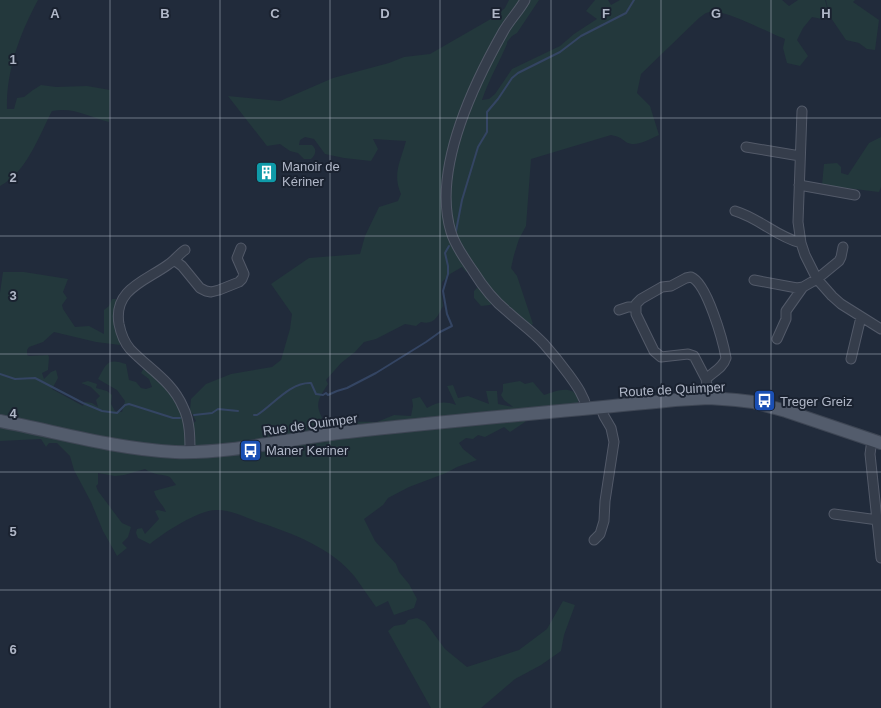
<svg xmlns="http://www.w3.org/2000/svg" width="881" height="708" viewBox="0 0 881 708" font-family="Helvetica,sans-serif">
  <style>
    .green { fill: #23383c }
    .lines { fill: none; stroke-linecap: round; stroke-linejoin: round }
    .stream { stroke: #344563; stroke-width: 2 }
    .minor-casing { stroke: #535a69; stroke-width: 11 }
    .major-casing { stroke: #3e4654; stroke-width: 14 }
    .minor { stroke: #353d4b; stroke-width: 9 }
    .major { stroke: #535c6c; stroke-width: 12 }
    .grid { fill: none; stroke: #b0b7c7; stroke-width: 1; stroke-opacity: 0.55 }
    .labels { text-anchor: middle; stroke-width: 4; stroke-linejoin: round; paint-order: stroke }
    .poi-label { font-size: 13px; fill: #b0b7c7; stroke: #1a2230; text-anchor: start }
    .street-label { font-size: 13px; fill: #b0b7c7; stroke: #1a2230 }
    .grid-label { font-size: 13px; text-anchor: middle; font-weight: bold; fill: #b0b7c7; stroke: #1a2230; stroke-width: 4; stroke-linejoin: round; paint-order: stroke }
  </style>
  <rect width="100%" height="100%" fill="#212b3b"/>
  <path class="green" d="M0 0H38C20 33 6 71 7 109H14L17 98 24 97 33 90 41 85 56 87 87 86 110 90 109 122C88 117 75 107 52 111 39 136 26 173 0 186Z
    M509 0H539L517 33 512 36 507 42V44C499 63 488 81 482 100L489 99 495 94 512 69 560 46 574 34 597 19 586 11 595 0H608L611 5 620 0H782L789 6 798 0H825L829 15 822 19 812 17 803 28 797 40 808 56 800 66 787 63 783 48 785 39C768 33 726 9 710 12 706 12 702 16 699 18L641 74 637 93 650 106 659 135C649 139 636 148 626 142 619 137 620 137 611 135L531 159 526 226 519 239 514 255 511 268 517 276 533 324 529 326 498 300 490 305 481 306 474 298V291L477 288 484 290 471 269 466 272 462 267 450 274 442 282 441 292 443 306C437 317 435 325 421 322L416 326 405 324 376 339 364 342 355 352 341 363 326 380 328 384C318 399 314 405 324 421L377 422 394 415 411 416 413 406 412 399 420 397 427 408C438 402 444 401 456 405L447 386 453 385 458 398 468 396 489 404 486 391H497L498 404 513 407 504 400 501 395 503 391V384L520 381 525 384 533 382 544 395C556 391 571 384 579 398L577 405 527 418 525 422 510 432 504 427 485 437 478 435 473 439 466 438 459 443 463 449 477 460 457 467 446 473 409 487 388 498 383 505 364 519 375 541 396 564 399 572 409 584 417 599 414 608 394 615 388 601 376 607C369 597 362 587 355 577 332 548 292 533 258 522 245 517 231 510 217 510 200 509 163 533 150 544L138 538 136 533 137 529 142 528 145 534 159 519 155 511 158 510 166 512C163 504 156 500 154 491L176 485 170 477C162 474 153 475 145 469L124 475 115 476 98 473V484L96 486 98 491 122 523 131 527 128 537 122 543 127 548 117 556 103 531 91 502 74 470 70 456 57 443H49L46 447 41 439 0 441V293L3 272H24L68 279 63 292 67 298 62 305 63 309 75 327 89 326 104 334V310L109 306 112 299H116L121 342 120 345 96 342 54 332 43 342 29 347 27 350V355L29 356 48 355 49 357 48 370 42 373 44 379 51 372 56 370 58 378 52 389 83 406 85 402 92 403 98 407 96 400 100 396 91 387 81 383 88 381 97 384 96 388 107 391 112 395 111 404 115 411 122 412 125 401 117 390 98 379C107 363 107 358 126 364L129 380 136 382 141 388 146 389 152 387 149 379 141 373 144 368C165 376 177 408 191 425L196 421 190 410 191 399 206 384 231 374 272 367 281 360 290 329 292 314 271 284 309 258 360 254 365 236 379 207 398 201 401 194C392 174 401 160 406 141L373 139 378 149 371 161 344 158 325 154 314 139 305 137 300 140 299 145H312C317 149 316 155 311 159H304L298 153 290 151 280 144 267 146 228 96 280 101 333 78 389 63 404 57 430 54 496 16 505 8Z
    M826 0H855L853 2 879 20 875 50 867 49 859 43 846 40 829 15Z
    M881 137V187L879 192 822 185 824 164 837 163 841 167V173L848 175 869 143Z
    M563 601 575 605 564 635 561 651 541 665 515 679 481 708H431L388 631 394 626 405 624 408 620 417 618 425 622 445 649 467 667 519 650 547 629Z"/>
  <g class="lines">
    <path class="stream" d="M456 231 462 200 478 147 487 132V112L498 99 512 78 518 73 560 52 581 36 626 13 634 0
      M0 374 15 379 35 378 83 403 102 411 117 413 125 405 129 404 173 418H180
      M194 415 212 413 218 409 238 411
      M254 415H257C273 405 290 382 311 383L316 394 323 395 326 393 328 395 337 391 347 388 376 373 426 342 440 332 452 326 447 314 443 291 448 274V266L445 253 449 246"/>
    <defs>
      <path id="minor" d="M525 0C519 11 509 21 503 32 473 85 432 170 451 232 455 246 465 259 473 271 483 287 494 301 508 312 520 323 533 332 544 344 553 354 561 364 569 375 577 386 584 396 587 409
        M802 111 798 222 801 243 805 255 817 279 832 296 841 304 881 329
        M746 147 800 156
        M799 185 855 195
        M735 211C759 218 777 237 801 243
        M185 250C179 254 175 260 169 264 146 281 113 289 119 324 121 334 124 342 130 349 149 369 172 381 183 407 190 421 190 437 190 452
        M174 260 182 266 200 288 206 291 211 292 219 290 239 282 242 279 244 274 237 258 241 248
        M754 280 797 288 803 287
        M619 310 628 307H635
        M777 339 786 319V311L803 287 817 279 839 261 841 257 843 247
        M851 359 861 317
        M706 379C713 372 723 368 726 358 723 341 707 283 691 277L686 278 671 286 662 287 641 299 636 304V314L654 351 661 357 688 354 694 356 706 379 709 398
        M872 440 870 454 881 558
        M834 514 878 520
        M594 540 600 534 604 521 605 501 614 442 611 428 604 416 601 408"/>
      <path id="major" d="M0 421C58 432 116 449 175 452 233 454 290 438 348 432 457 420 566 411 675 400L709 398 736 400 753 402 786 411 881 443"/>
    </defs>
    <use href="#minor" class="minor-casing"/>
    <use href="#major" class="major-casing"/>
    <use href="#minor" class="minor"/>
    <use href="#major" class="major"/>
  </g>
  <path class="grid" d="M110 0V708M220 0V708M330 0V708M440 0V708M551 0V708M661 0V708M771 0V708M0 118H881M0 236H881M0 354H881M0 472H881M0 590H881"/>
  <defs>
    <symbol id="building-square" viewBox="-11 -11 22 22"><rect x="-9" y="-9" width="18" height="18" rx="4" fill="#0f9aa8" stroke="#1a2230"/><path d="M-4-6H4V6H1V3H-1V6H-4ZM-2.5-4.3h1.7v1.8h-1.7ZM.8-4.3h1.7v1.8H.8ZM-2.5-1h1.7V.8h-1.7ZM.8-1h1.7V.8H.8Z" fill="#fff"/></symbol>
    <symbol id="bus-square" viewBox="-11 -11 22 22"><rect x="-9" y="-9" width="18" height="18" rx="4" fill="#1a4fb4" stroke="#1a2230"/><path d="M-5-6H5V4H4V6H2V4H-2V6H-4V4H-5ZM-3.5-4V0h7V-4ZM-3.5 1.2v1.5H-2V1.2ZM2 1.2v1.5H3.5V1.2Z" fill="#fff"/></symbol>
  </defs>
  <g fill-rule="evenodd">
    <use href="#building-square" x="254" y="160" width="25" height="25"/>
    <use href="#bus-square" x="752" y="388" width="25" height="25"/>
    <use href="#bus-square" x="238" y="438" width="25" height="25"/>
  </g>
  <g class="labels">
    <g class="poi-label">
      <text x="282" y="171">Manoir de<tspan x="282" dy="15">Kériner</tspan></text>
      <text x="780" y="406">Treger Greiz</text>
      <text x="266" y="455">Maner Keriner</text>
    </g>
    <g class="street-label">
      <text transform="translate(672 389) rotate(-3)" y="5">Route de Quimper</text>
      <text transform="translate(310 424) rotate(-8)" y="5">Rue de Quimper</text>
    </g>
  </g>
  <g class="grid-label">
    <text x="55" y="18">A</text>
    <text x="165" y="18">B</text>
    <text x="275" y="18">C</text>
    <text x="385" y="18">D</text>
    <text x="496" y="18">E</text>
    <text x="606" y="18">F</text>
    <text x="716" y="18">G</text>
    <text x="826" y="18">H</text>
    <text x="13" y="64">1</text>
    <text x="13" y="182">2</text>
    <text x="13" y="300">3</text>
    <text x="13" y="418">4</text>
    <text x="13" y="536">5</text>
    <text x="13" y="654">6</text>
  </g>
</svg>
